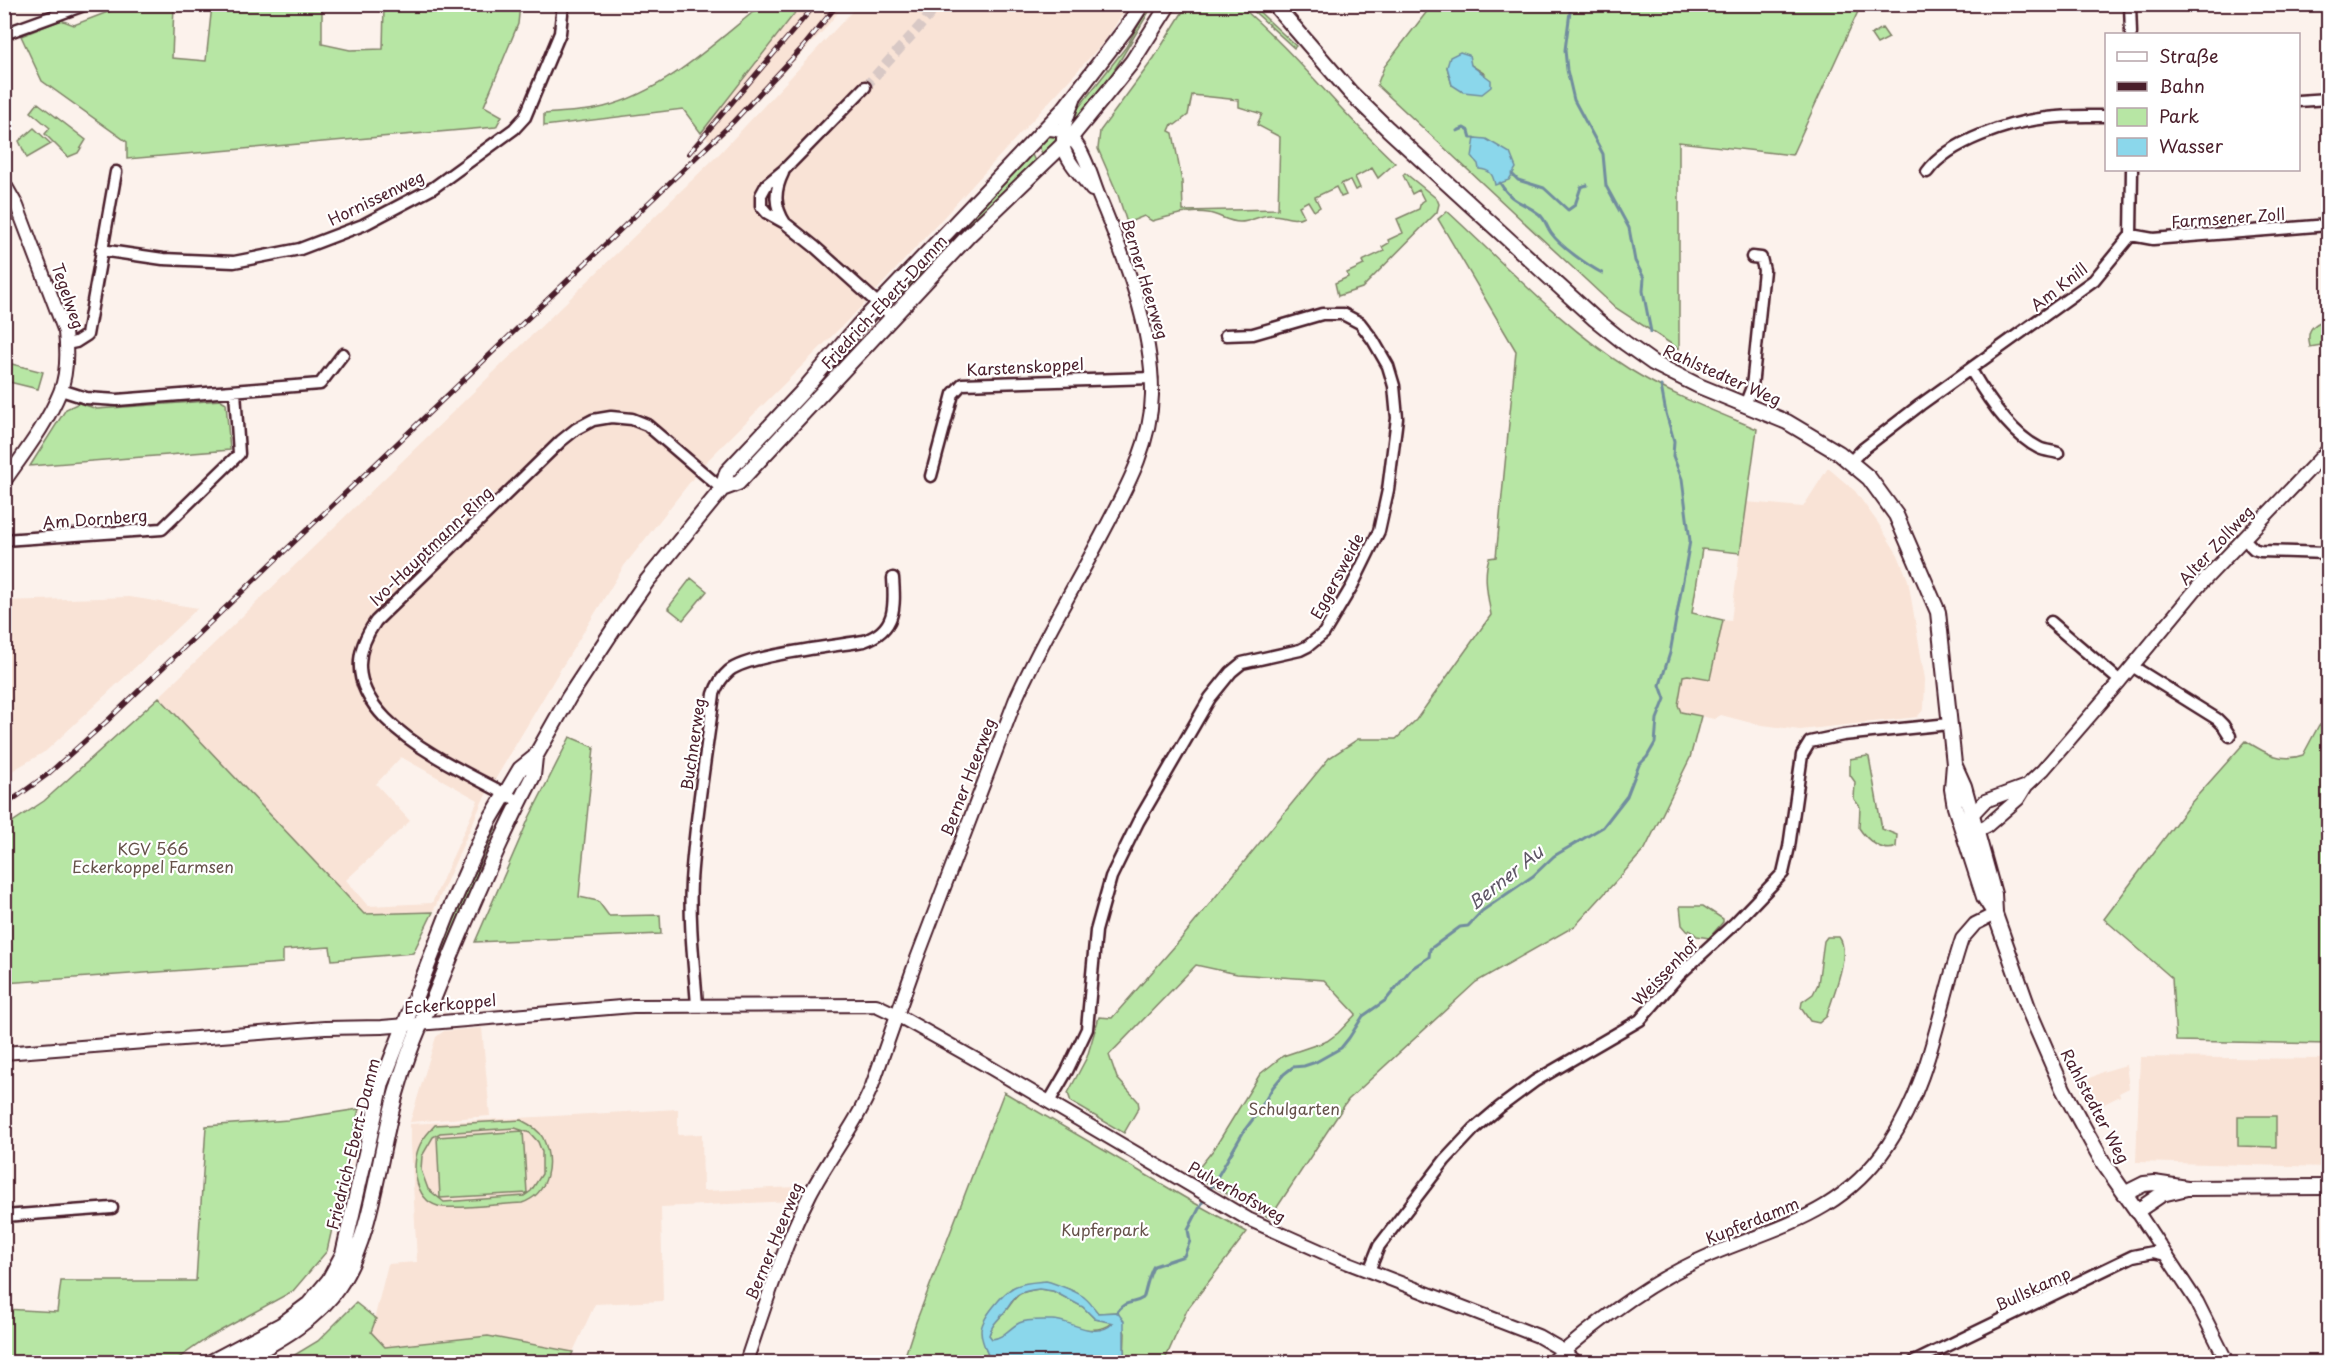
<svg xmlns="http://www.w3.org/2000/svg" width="2333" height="1367" viewBox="0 0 2333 1367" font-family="'Playpen Sans',sans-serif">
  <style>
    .built { fill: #f9e3d6; fill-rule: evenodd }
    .green { fill: #b7e6a4; stroke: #808268; stroke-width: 1.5; fill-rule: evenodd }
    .water { fill: #8bd7eb; stroke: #718d9e; stroke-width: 1.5; fill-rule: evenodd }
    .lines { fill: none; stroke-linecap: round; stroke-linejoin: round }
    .stream { stroke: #718d9e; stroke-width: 3 }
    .minor-tunnel { stroke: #d8c8c5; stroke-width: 10; stroke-dasharray: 10 5; stroke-linecap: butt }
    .minor-casing { stroke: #4a1f2b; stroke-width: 15 }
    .tertiary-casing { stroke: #4a1f2b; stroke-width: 16 }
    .secondary-casing { stroke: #4a1f2b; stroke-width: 18 }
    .minor { stroke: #fff; stroke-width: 10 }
    .tertiary { stroke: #fff; stroke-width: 12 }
    .secondary { stroke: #fff; stroke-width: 14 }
    .rail-casing { stroke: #4a1f2b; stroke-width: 5 }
    .rail { stroke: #fff; stroke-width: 3; stroke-dasharray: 9; stroke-linecap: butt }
    .labels { text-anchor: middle; stroke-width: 4.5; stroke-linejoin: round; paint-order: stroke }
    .street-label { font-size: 16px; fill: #4a1f2b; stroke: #fff }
    .park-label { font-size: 16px; fill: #655149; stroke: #fff }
    .water-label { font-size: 18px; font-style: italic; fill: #5e5665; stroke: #fff }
  </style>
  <rect width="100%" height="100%" fill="#fcf2ec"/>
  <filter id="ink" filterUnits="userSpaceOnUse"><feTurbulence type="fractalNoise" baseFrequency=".0167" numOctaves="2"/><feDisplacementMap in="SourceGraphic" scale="12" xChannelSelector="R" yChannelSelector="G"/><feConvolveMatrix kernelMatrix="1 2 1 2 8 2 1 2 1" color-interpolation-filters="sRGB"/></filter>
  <g filter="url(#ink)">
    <path class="built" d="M801 5H844L823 31 714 144 701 133Z
      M858 5H1129L1104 42 865 303 705 463 624 566 554 680 483 800 433 912 364 914 159 697 721 152ZM401 757 478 800 432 903 368 906 346 880 410 821 376 784Z
      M1828 468 1855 491 1878 523 1898 555 1908 580 1925 679 1924 709 1917 717 1800 730 1755 724 1721 715 1714 719 1681 712 1678 706 1683 676 1688 675 1710 679 1723 620 1731 621 1746 502 1803 507Z
      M130 597 198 608 46 751 5 775V601Z
      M482 1028 490 1116 410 1122 436 1037 444 1031Z
      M2140 1057 2328 1059V1167L2136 1162Z
      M2126 1065 2129 1088 2119 1093 2120 1096 2096 1108 2088 1093 2093 1090 2087 1080 2102 1072Z
      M678 1109V1135L702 1134 703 1191 798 1187 792 1201 661 1207 663 1301 595 1304 573 1352 488 1336 384 1347 371 1332 388 1264 417 1262 410 1124Z"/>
    <path class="green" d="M763 4 801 5 701 133 683 109 544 126V114C563 112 585 112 604 107 666 91 714 43 763 4Z
      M126 5H174L172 58 206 61 212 5H322V44L350 50 383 49 384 5H520L518 24 484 106 502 116 496 127 127 159V142L42 81 21 36 61 20 74 25Z
      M1150 5H1153L1100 94 1071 128V121L1075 112 1126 47Z
      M1187 5H1239C1296 53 1341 113 1395 163L1378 178 1372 168 1355 177 1360 188 1355 190 1350 180 1341 184 1346 195 1341 197 1336 187 1315 197 1320 207 1314 211 1308 201 1299 206 1304 216C1293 222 1284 215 1272 215 1261 214 1251 222 1240 222 1228 222 1220 215 1208 213 1190 210 1170 216 1152 221L1144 216 1127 223 1118 195 1098 149 1100 131 1154 58ZM1192 95 1239 100V107L1262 114 1257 125 1280 137 1278 209 1183 211 1182 182 1173 133 1169 131 1172 124 1175 125 1188 115Z
      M1247 5H1252L1296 46 1294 48Z
      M1432 5H1861L1792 155 1679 142V349L1616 308 1377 85 1384 67ZM1471 65 1485 74 1452 85 1447 67Z
      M1882 28 1889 38 1877 44 1871 35Z
      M38 103 86 140 78 153 68 157 45 134 50 128 31 112Z
      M34 128 51 144 27 158 19 141Z
      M1049 136H1058L1060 141 1044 157 1038 145Z
      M1031 152 1036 164 904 297 899 292Z
      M1405 173 1437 199 1439 204 1437 212 1362 288 1338 296 1335 283 1348 277 1347 273 1364 265 1362 261 1384 251 1382 247 1389 243 1388 240 1403 233 1397 219 1419 209 1421 202 1424 200 1419 190 1412 194 1403 175Z
      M1447 211C1506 265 1561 326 1629 369 1669 394 1714 411 1757 429L1740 553 1702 549 1692 613 1723 620 1710 679 1688 675 1683 676 1678 705 1681 712 1701 716 1690 758 1645 849 1575 926 1476 982 1348 1100 1270 1218 1193 1175 1214 1149 1260 1074 1283 1056 1327 1041 1338 1033 1356 1014 1324 980 1237 974 1196 965 1109 1055 1117 1078 1138 1101 1139 1107 1124 1133 1071 1102 1068 1093 1087 1057 1099 1017 1112 1018 1181 939 1329 758 1358 739H1396L1416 720 1491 615C1488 597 1483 576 1489 558L1496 557 1516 351 1438 219Z
      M2322 321 2327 328V344L2310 347C2307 333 2309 327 2322 321Z
      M4 362 43 372 38 389 5 381Z
      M221 400 226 403 230 450 30 466 66 409 79 403 97 409Z
      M691 578 707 591 683 620 668 608Z
      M159 697 364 914 433 912 413 953 332 960 330 947 283 950V963L5 983V827L44 801Z
      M2319 725H2328V1044L2176 1041 2172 978 2104 919 2190 804 2246 741C2265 753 2281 763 2303 755Z
      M570 737 594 747 579 897 598 901 609 916 660 915 661 934 475 942 529 818Z
      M1867 756 1869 757 1882 829 1897 835 1896 847C1883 854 1866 839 1859 828L1860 807 1854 799 1855 782 1850 775V759Z
      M492 827 496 828 479 866 476 880 428 993 440 960 443 938Z
      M1680 906H1703L1723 919V922L1709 938 1697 936 1690 930 1688 932 1682 925Z
      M1827 937H1839C1852 953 1832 997 1827 1016L1819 1023 1810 1021 1801 1008 1802 1002 1813 994 1818 984 1824 941Z
      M1004 1092 1189 1200 1247 1232 1187 1310 1164 1362H1124L1125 1333 1118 1312 1098 1313C1070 1278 1053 1286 1012 1288 984 1317 974 1322 991 1362H903L916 1322Z
      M359 1109 327 1251 293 1291 209 1337 173 1362H5V1309L57 1312 61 1281H196L206 1126 288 1120Z
      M2238 1116H2276V1147L2238 1146Z
      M521 1120C529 1124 539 1130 543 1138 554 1162 549 1194 522 1203 498 1204 466 1209 443 1207 416 1204 410 1168 419 1147 422 1139 429 1132 435 1125ZM515 1128 530 1133 538 1142 542 1152V1174L531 1191 524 1196 444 1202 428 1189 421 1170 422 1156 433 1137 440 1133Z
      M523 1131 527 1193 440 1198 437 1137Z
      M1039 1289 1053 1291 1083 1307 1095 1319 1113 1322C1097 1339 1057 1322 1035 1321 1013 1320 1011 1337 992 1340L989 1335C992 1325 995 1323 1002 1315 1018 1298 1011 1293 1039 1289Z
      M356 1303 376 1319 371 1332 385 1347 488 1336 573 1352 569 1361 566 1362H283L318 1341Z"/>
    <path class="water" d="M1460 52 1469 55 1471 65 1491 80V87L1482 94 1463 92 1452 85 1447 67 1450 57Z
      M1475 138 1486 139 1510 153 1516 168 1509 180 1495 185C1493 174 1490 170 1479 169L1478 164 1472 157Z
      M1046 1281C1055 1283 1080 1293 1085 1298 1090 1302 1094 1308 1098 1313L1117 1312 1124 1321V1362H991C987 1352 981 1342 981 1331 981 1319 1003 1293 1014 1287 1024 1282 1035 1282 1046 1281ZM1039 1289 1053 1291 1083 1307 1095 1319 1113 1323C1095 1341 1072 1320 1052 1320 1043 1320 1026 1319 1019 1323 1009 1328 1004 1338 992 1339L989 1335C992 1325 995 1323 1002 1315 1018 1297 1009 1293 1039 1289Z"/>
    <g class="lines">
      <path class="stream" d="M1571 4 1565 50 1567 70 1574 100 1603 154 1606 186 1629 228 1635 261 1644 278 1643 291 1651 332
        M1457 131 1464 128 1469 131 1471 138H1475
        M1512 174 1518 180 1544 188 1568 210 1575 205 1581 187 1587 185
        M1500 183C1513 204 1521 200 1539 214 1546 220 1546 226 1551 233 1561 247 1587 265 1602 273
        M1208 1193 1244 1131 1259 1111 1273 1087 1284 1074 1293 1067 1304 1066 1316 1062 1341 1048 1349 1038 1363 1016 1386 1000 1411 969 1429 957 1430 949 1460 927 1468 926 1482 911 1533 876 1554 856 1603 827 1610 818 1627 796 1639 765 1647 757 1655 743 1657 719 1665 699 1660 685 1670 653 1690 541 1682 479 1673 456 1674 441 1666 413 1661 386
        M1117 1312C1126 1299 1133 1305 1143 1298 1145 1296 1148 1274 1154 1266L1184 1256 1190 1241 1188 1230 1204 1199"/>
      <path class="minor-tunnel" d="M865 87 939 5"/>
      <defs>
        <path id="minor" d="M2130 4 2131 34
          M939 5 940 4
          M4 34 87 4
          M865 87 784 170 767 184 761 195V206L767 213 785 223 815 247 893 317
          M2298 101 2328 99
          M1927 172C1949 141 2010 122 2047 118 2067 115 2086 116 2106 116
          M783 173C774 191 774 206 785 223
          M2131 235 2153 239 2328 225
          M101 250 163 259 234 262 300 249 363 225 433 188 514 129 525 117 560 33 563 4
          M66 344 76 342 87 335 116 172
          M1971 370C1986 396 2011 434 2039 448 2045 451 2052 451 2058 453
          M61 390 86 398 117 400 320 384 343 354
          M1745 405 1752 387 1764 270 1761 258 1752 257
          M1851 461 1863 449 1920 405 2094 280 2131 235 2132 170
          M931 476 953 394 962 384 1152 378
          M2244 539 2254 549 2260 551 2328 553
          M4 540 162 529 239 454 235 391
          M2051 622 2120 681
          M2132 666 2217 719 2223 725 2230 736
          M520 802C460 767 311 712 376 621L561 441 576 429 593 420 611 417 632 419 647 425 722 489
          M697 1005C694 964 689 922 691 881 695 819 706 756 714 694 717 685 722 677 729 671 748 655 835 646 864 641 896 630 895 607 893 578
          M1049 1102 1067 1071 1087 1029 1096 931 1111 877 1138 822 1210 698 1231 672 1242 663 1300 650 1308 646 1324 633 1352 586 1379 531 1388 490 1397 418 1394 386 1388 366 1373 340 1360 323 1343 314H1322L1253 334 1226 335
          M4 1216 112 1208
          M1369 1271 1379 1246 1445 1160 1474 1129 1500 1107 1535 1081 1640 1020 1680 974 1735 923 1783 873 1789 847 1802 755 1810 742 1843 735 1949 724
          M1564 1351 1577 1362
          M1914 1362 2133 1256 2153 1252 2167 1255"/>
        <path id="tertiary" d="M1074 99C1055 148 1060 150 1092 190
          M4 183 17 206 65 332C67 350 67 375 60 392 47 424 24 453 4 482
          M1967 820 1985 801 2026 786
          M1969 835 1987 826 2018 799 2026 786 2043 770 2120 681 2196 589 2328 450
          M4 1053 325 1028 382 1027 633 1006 876 1005 897 1015 991 1068 1248 1219 1338 1259 1538 1336 1564 1351
          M2137 1211 2197 1302 2227 1362
          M746 1362C765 1306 783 1247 810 1194 829 1157 856 1125 872 1086L916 961 1015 701C1041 641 1076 585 1106 527 1128 485 1151 443 1152 395 1153 328 1124 256 1098 194 1088 169 1080 127 1046 129
          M1552 1362C1598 1320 1652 1280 1710 1255 1781 1225 1841 1215 1888 1145 1931 1081 1938 1010 1962 939L1975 924 1995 914"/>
        <path id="secondary" d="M1274 4 1350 92 1388 129 1595 319 1625 343 1653 363 1699 386 1787 422 1839 453 1869 478 1896 515 1938 612 1954 764 1952 789 1955 807 1984 897 1995 914 2030 1013 2063 1089 2084 1128 2104 1164 2137 1211 2162 1194 2187 1188
          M722 489 738 483 969 235 1072 136 1132 62 1169 4
          M1955 766 1964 786 1994 894 1995 912
          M2126 1193 2144 1184 2154 1183 2187 1188 2328 1187
          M211 1362 281 1325 309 1304 329 1280 343 1254 382 1083 447 916 488 823 520 769 535 757 569 697 615 627 647 581 722 489 727 472 802 392 858 326 1064 109 1127 27 1142 4
          M239 1362C275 1342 315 1322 339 1286 374 1235 379 1147 398 1087 404 1066 412 1044 421 1023 425 1013 431 1005 435 995 465 920 496 847 533 776L535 757"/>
      </defs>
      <use href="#minor" class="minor-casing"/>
      <use href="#tertiary" class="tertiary-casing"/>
      <use href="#secondary" class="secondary-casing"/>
      <use href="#minor" class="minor"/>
      <use href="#tertiary" class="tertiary"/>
      <use href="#secondary" class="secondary"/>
      <defs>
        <path id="rail" d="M689 153 816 4
          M4 806 48 774 106 722 733 122 803 47 838 4"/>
      </defs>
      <use href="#rail" class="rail-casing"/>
      <use href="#rail" class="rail"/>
    </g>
  </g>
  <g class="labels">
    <g class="street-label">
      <text transform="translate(376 198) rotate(-26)" y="6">Hornissenweg</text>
      <text transform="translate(2228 218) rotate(-4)" y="6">Farmsener Zoll</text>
      <text transform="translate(1145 279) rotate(73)" y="6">Berner Heerweg</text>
      <text transform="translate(2059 287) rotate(-38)" y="6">Am Knill</text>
      <text transform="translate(68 296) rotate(71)" y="6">Tegelweg</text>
      <text transform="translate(884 302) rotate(-47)" y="6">Friedrich-Ebert-Damm</text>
      <text transform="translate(1025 367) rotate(-3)" y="6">Karstenskoppel</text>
      <text transform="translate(1722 375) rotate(24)" y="6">Rahlstedter Weg</text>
      <text transform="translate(95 519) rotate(-4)" y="6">Am Dornberg</text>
      <text transform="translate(2216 545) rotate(-47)" y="6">Alter Zollweg</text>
      <text transform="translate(431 546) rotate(-44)" y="6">Ivo-Hauptmann-Ring</text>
      <text transform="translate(1337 576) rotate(-62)" y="6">Eggersweide</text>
      <text transform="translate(693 744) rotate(-82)" y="6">Buchnerweg</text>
      <text transform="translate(968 777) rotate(-69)" y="6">Berner Heerweg</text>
      <text transform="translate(1665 972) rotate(-46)" y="6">Weissenhof</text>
      <text transform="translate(450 1004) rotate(-5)" y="6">Eckerkoppel</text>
      <text transform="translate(2095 1106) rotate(62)" y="6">Rahlstedter Weg</text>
      <text transform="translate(353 1144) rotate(-76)" y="6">Friedrich-Ebert-Damm</text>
      <text transform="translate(1237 1192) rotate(29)" y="6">Pulverhofsweg</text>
      <text transform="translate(1752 1221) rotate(-22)" y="6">Kupferdamm</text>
      <text transform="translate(774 1241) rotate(-68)" y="6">Berner Heerweg</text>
      <text transform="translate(2033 1289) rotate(-25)" y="6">Bullskamp</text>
    </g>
    <g class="park-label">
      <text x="153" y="855">KGV 566<tspan x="153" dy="18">Eckerkoppel Farmsen</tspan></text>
      <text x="1294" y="1115">Schulgarten</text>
      <text x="1105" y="1236">Kupferpark</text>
    </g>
    <g class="water-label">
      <text transform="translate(1506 878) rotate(-39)" y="6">Berner Au</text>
    </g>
  </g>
  <rect width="2333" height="1367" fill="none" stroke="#fff" stroke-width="24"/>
  <rect x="12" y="12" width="2309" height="1343" fill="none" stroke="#4a1f2b" stroke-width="2" filter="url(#ink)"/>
  <rect x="2105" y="33" width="195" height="138" fill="#ffffff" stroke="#b7a5aa" stroke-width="1.5"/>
  <rect x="2117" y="52" width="30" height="9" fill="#ffffff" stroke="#b7a5aa" stroke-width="1.5"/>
  <text x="2159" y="63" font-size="18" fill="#4a1f2b">Straße</text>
  <rect x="2117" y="82" width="30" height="9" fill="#4a1f2b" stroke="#b7a5aa" stroke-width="1.5"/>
  <text x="2159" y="93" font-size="18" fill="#4a1f2b">Bahn</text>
  <rect x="2117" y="108" width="30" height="18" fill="#b7e6a4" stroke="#b7a5aa" stroke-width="1.5"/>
  <text x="2159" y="123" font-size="18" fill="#4a1f2b">Park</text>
  <rect x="2117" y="138" width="30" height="18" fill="#8bd7eb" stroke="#b7a5aa" stroke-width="1.5"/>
  <text x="2159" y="153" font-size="18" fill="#4a1f2b">Wasser</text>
</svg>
